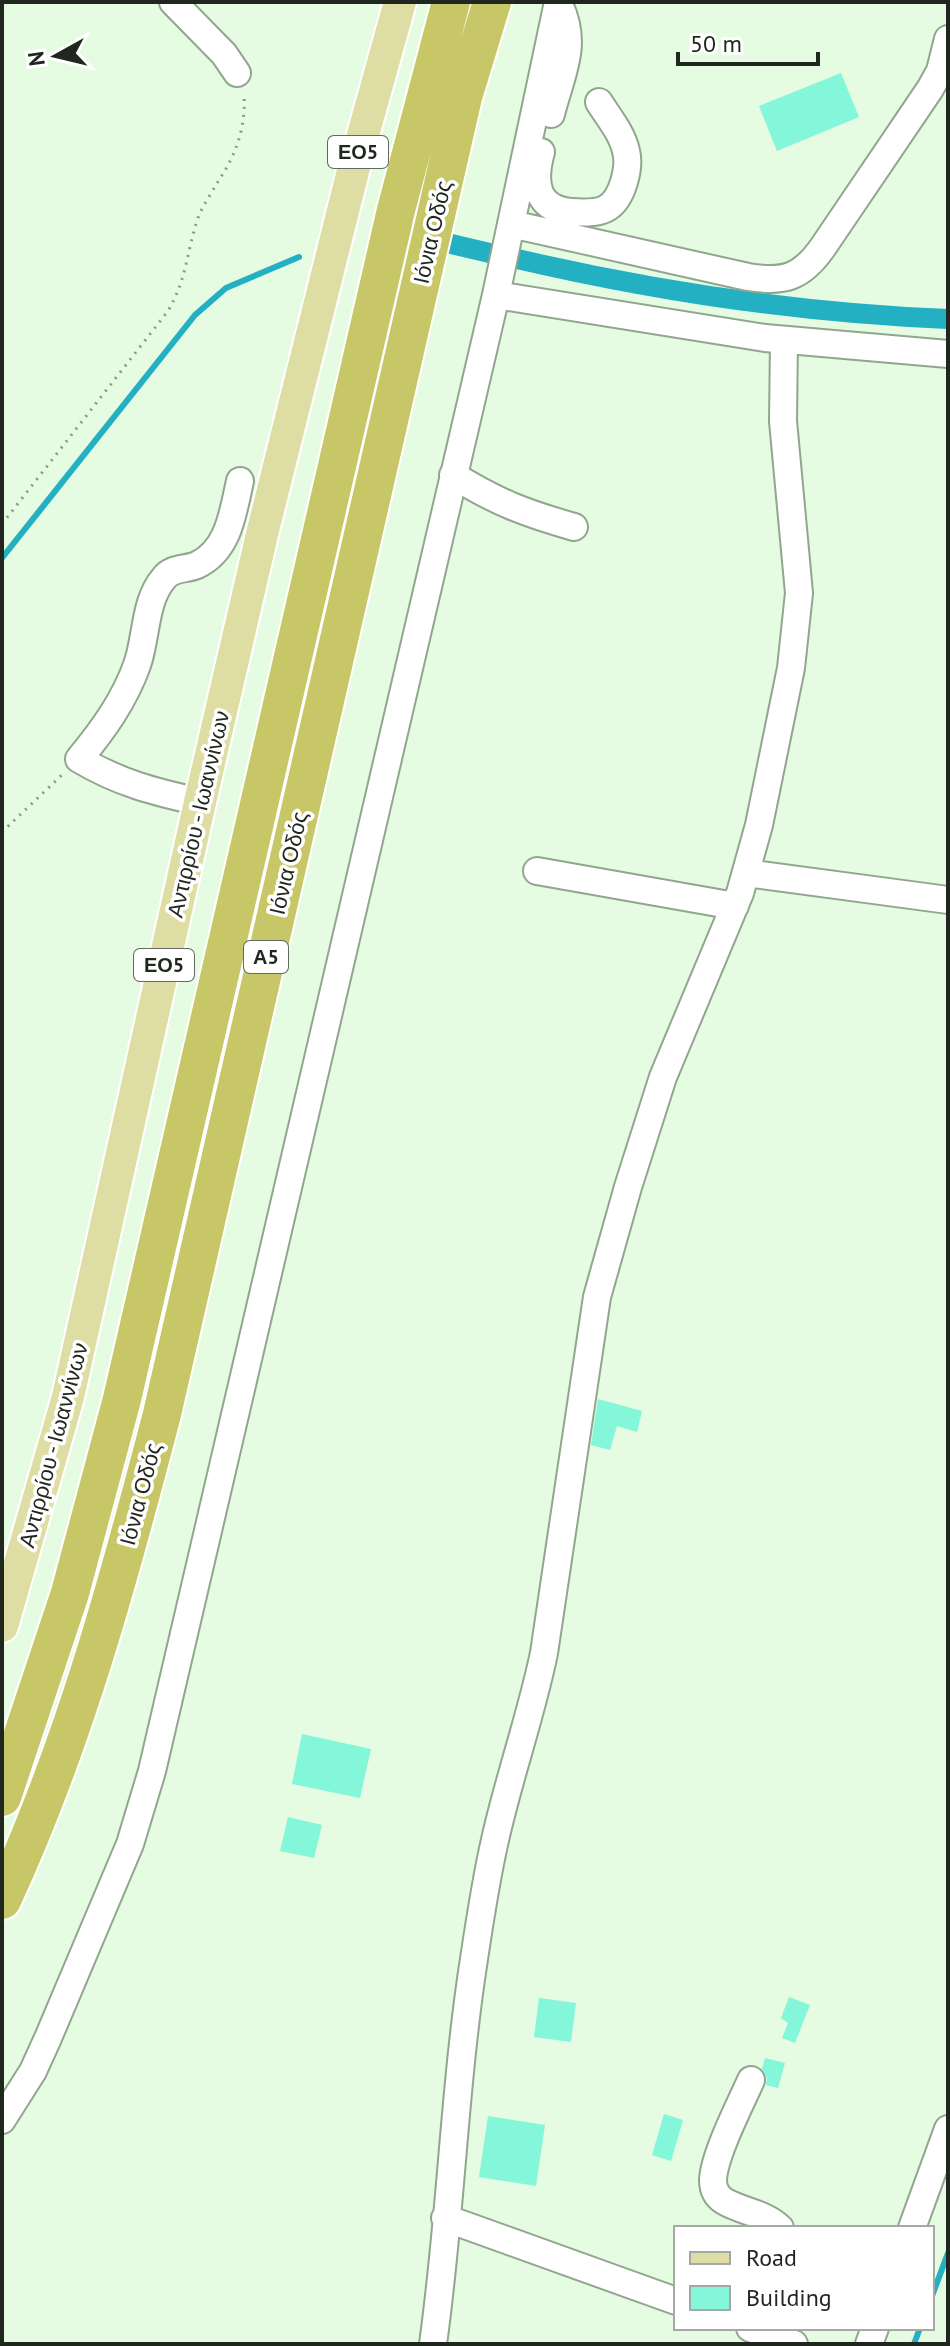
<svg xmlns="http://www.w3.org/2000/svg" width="950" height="2346" viewBox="0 0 950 2346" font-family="'PT Sans',sans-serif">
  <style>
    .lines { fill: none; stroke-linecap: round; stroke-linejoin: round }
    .stream { stroke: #22b0c2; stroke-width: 6 }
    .canal { stroke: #22b0c2; stroke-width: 20 }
    .building { fill: #84f6da }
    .minor-casing { stroke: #92a68f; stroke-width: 30 }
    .major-casing { stroke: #fff; stroke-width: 36 }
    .highway-casing { stroke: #fff; stroke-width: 42 }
    .path { stroke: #8a9a88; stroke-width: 3; stroke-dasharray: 2 6; stroke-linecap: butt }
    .minor { stroke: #fff; stroke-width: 26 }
    .major { stroke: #dedda4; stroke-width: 32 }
    .highway { stroke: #c8c767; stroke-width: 38 }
    .labels { text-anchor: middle; stroke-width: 7; stroke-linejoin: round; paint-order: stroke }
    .shield { fill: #fff; stroke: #626862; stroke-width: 2 }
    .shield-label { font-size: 20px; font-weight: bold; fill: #1f271e }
    .street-label { font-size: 22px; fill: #1f271e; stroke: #fff }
  </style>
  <rect width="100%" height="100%" fill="#e5fbe2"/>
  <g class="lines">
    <path class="stream" d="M2 558 195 315 226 288 299 257
      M932 2296 948 2253
      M914 2344 920 2328"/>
    <path class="canal" d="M447 243 498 255
      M513 258C658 292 799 313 948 319"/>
  </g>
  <path class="building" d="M841 73 859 117 777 151 759 106Z
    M598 1399 642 1411 637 1432 617 1426 610 1450 591 1445Z
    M302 1734 371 1749 360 1798 292 1784Z
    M288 1817 322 1825 314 1858 280 1851Z
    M789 1997 810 2005 795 2043 782 2038 788 2023 781 2018Z
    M539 1998 576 2003 571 2042 534 2037Z
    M765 2058 785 2063 778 2088 766 2085 767 2078 762 2069Z
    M664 2114 683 2120 671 2161 652 2155Z
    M488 2116 545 2125 536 2186 479 2177Z"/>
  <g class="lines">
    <defs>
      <path id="minor" d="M173 2 224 54 237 73
        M551 114C562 71 579 44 558 2
        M541 152C533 181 535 209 571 212 600 214 615 212 624 182 627 172 629 162 626 151 622 133 609 118 599 102
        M511 224 748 277C785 283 802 277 823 247L930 89 940 71 948 39
        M496 295 765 338 948 354
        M453 475C496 502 525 513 574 527
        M200 802C155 792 119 783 79 759 103 730 124 701 137 665 147 637 144 601 164 578 172 567 186 570 197 565 229 550 233 512 240 481
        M537 871 735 906
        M746 873 948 900
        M751 2080C740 2105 714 2155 713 2180 713 2189 716 2196 724 2201 743 2212 765 2213 780 2228
        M2 2120 33 2071 48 2038 130 1844 152 1771 496 295 558 2
        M445 2218 676 2301
        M912 2228 948 2129
        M750 2328 794 2344
        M433 2344C451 2216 454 2087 474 1959 480 1919 486 1879 495 1840 509 1777 531 1716 544 1653L597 1297 628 1187 663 1077 740 893 759 825 791 668 799 593 783 421 784 340
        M869 2344 875 2328"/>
      <path id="major" d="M2 1626 68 1397 200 802 263 530 353 171 400 2"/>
      <path id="highway" d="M2 1797 70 1593 122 1399 396 210 451 2
        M2 1900C74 1745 119 1579 162 1414L463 97 492 2"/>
    </defs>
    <use href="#minor" class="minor-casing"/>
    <use href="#major" class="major-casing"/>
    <use href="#highway" class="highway-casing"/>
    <path class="path" d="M2 524 168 311C188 276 186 253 198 218 203 205 212 192 219 180 237 153 246 126 244 94
      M2 832 65 772"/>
    <use href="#minor" class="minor"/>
    <use href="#major" class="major"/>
    <use href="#highway" class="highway"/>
  </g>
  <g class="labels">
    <g class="shield">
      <rect x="328" y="136" width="60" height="32" rx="6"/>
      <rect x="244" y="941" width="44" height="32" rx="6"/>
      <rect x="134" y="949" width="60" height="32" rx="6"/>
    </g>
    <g class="shield-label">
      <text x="358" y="159">ΕΟ5</text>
      <text x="266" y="964">Α5</text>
      <text x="164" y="972">ΕΟ5</text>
    </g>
    <g class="street-label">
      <text transform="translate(432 232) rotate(-77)" y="8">Ιόνια Οδός</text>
      <text transform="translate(198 814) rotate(-77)" y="8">Αντιρρίου - Ιωαννίνων</text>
      <text transform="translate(288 863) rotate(-77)" y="8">Ιόνια Οδός</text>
      <text transform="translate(53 1445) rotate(-75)" y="8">Αντιρρίου - Ιωαννίνων</text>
      <text transform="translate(140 1494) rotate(-75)" y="8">Ιόνια Οδός</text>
    </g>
  </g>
  <rect width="950" height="2346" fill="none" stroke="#1f271e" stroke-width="8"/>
  <rect x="674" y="2226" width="260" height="104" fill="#ffffff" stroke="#a5a9a5" stroke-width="2"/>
  <rect x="690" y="2252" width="40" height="12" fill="#dedda4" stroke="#a5a9a5" stroke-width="2"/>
  <text x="746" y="2266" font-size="24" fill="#1f271e">Road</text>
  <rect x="690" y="2286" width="40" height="24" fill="#84f6da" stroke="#a5a9a5" stroke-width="2"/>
  <text x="746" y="2306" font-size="24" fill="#1f271e">Building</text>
  <g transform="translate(56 56) rotate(262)" stroke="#ffffff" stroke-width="6" paint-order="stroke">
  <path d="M0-6L14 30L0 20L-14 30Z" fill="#1f271e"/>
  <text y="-12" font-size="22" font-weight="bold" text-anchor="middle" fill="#1f271e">N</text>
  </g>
  <path d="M678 52v12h140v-12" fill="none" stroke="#1f271e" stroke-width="4"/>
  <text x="690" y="52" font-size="24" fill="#1f271e" stroke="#ffffff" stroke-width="6" paint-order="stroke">50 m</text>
</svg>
